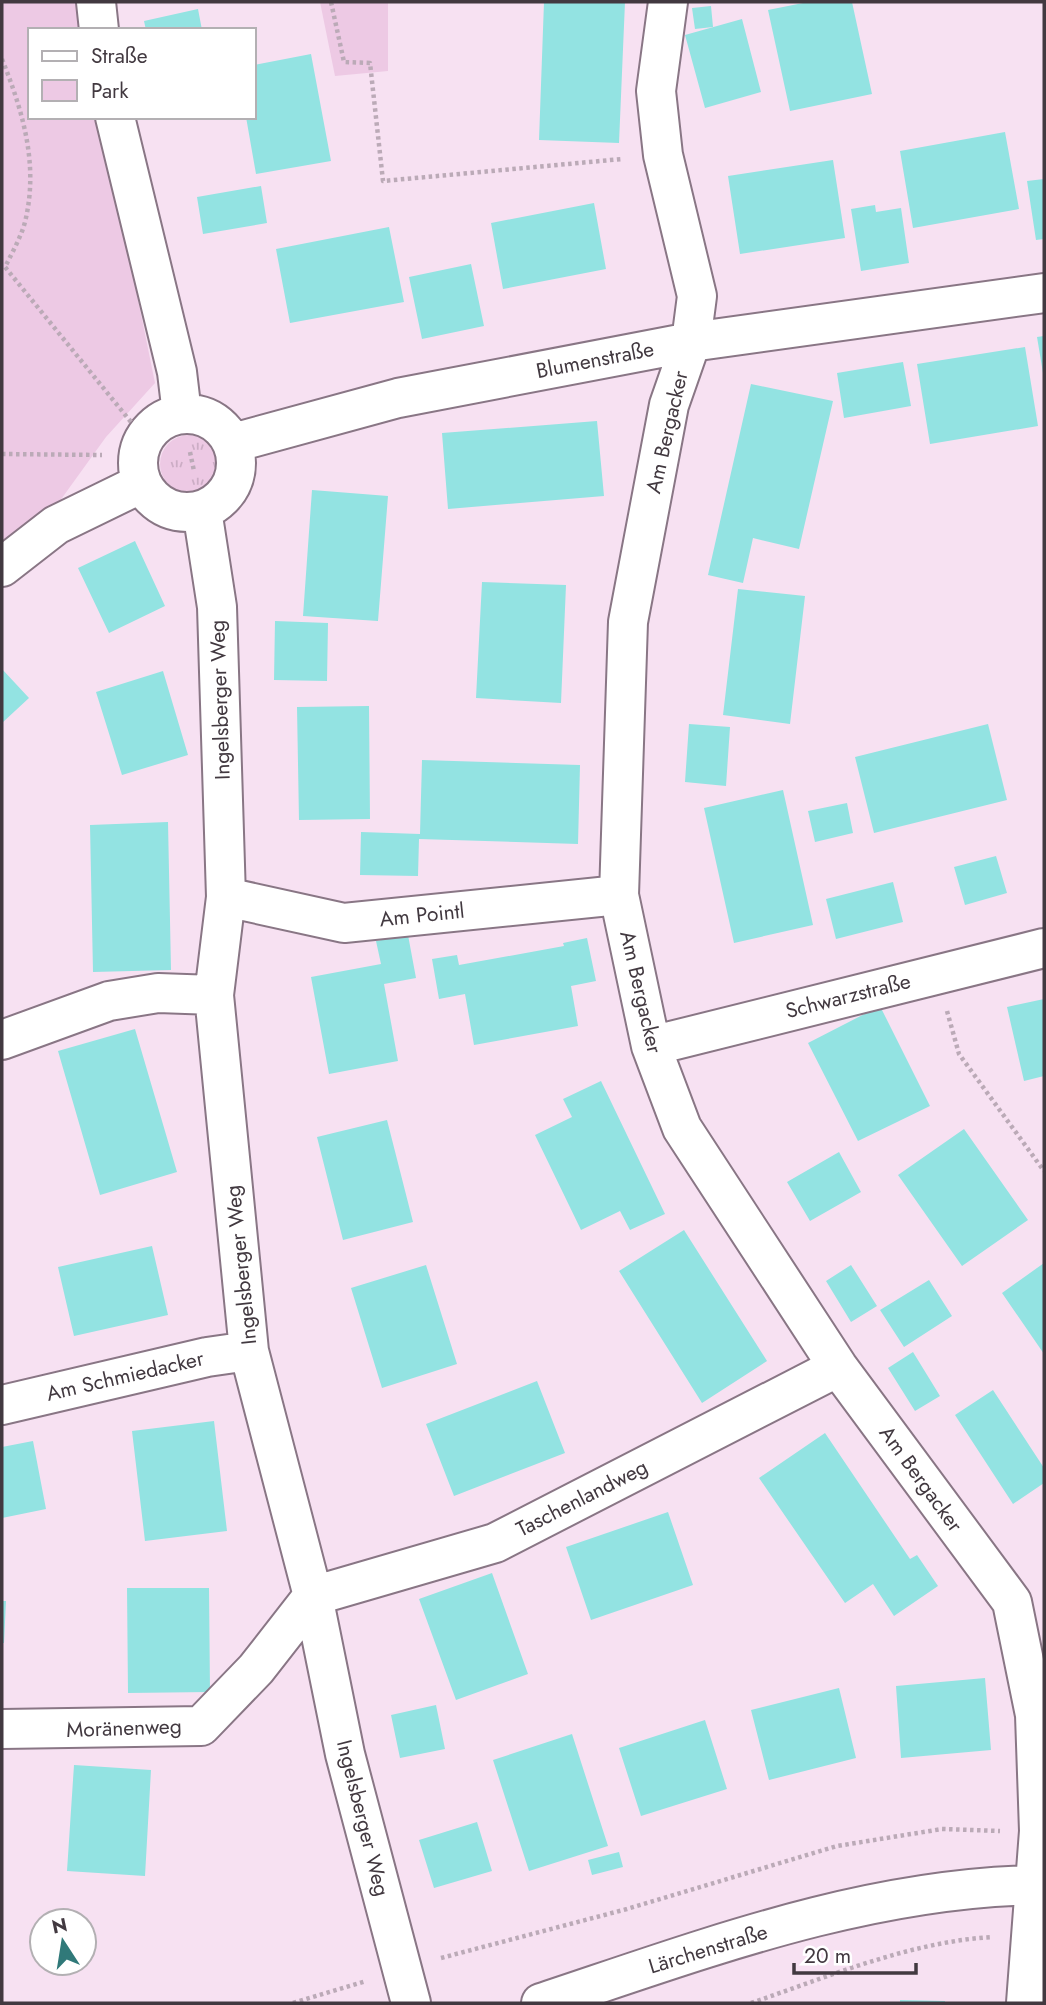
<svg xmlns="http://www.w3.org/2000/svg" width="1046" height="2005" viewBox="0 0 1046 2005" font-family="Jost,sans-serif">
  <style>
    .grass { fill: url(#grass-tufts) }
    .green { fill: #edc9e4 }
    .building { fill: #93e3e2 }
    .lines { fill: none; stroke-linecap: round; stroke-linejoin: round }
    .minor-casing { stroke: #897685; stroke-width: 42 }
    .path { stroke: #bbaab7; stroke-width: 4.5; stroke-dasharray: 3.5 3.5; stroke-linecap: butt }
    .minor { stroke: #fff; stroke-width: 38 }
    .labels { text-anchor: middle; stroke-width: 6; stroke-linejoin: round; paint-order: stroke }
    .street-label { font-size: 21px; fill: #423940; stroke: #fff }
  </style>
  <defs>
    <pattern id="grass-tufts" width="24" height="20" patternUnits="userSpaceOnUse" patternTransform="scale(1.75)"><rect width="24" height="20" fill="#edc9e4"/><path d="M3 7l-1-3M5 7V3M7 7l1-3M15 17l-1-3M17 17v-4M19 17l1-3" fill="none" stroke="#ccadc5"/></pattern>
  </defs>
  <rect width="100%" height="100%" fill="#f7e1f2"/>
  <path class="grass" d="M160 464a29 29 0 1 1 58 0a29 29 0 1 1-58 0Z"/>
  <path class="green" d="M2 2H84L88 30H30V117H101L155 383 106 437 49 516 2 550Z
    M320 2H388V71L335 76Z"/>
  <path class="building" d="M544 2H625L619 143 539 140Z
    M808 2H852L872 94 790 111 768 10Z
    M711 6 713 27 695 29 692 8Z
    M198 9 202 30H146L144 21Z
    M742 19 761 92 705 108 685 35Z
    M311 54 331 161 256 174 246 117H254V65Z
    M1005 132 1019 209 913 228 900 151Z
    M833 160 845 238 740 254 728 176Z
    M1044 179V239L1036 240 1027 181Z
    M261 186 267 223 203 234 197 197Z
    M594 203 606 269 503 289 491 223Z
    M875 205 876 212 901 208 909 263 861 271 851 209Z
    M389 227 404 302 290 323 276 249Z
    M471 264 484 326 422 339 409 277Z
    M1044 336V372L1043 373 1037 337Z
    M1025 347 1038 426 930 444 917 364Z
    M903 362 911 406 844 418 837 373Z
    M751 384 833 401 799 549 753 538 743 583 708 575Z
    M597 421 604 496 448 509 442 433Z
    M312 490 388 496 378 621 303 616Z
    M135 541 165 606 109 633 78 568Z
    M482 582 566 585 561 703 476 698Z
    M738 589 805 596 790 724 723 715Z
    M275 621 328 623 327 681 274 680Z
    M2 669 29 698 2 723Z
    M163 671 188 755 122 775 96 692Z
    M369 706 370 819 299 820 297 707Z
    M689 724 730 727 726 786 685 782Z
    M988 724 1007 800 874 833 855 757Z
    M422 760 580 765 578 844 419 839 418 876 360 875 361 832 420 834Z
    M783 790 813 925 734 943 704 808Z
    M847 803 853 833 815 842 808 811Z
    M168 822 171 970 93 972 90 825Z
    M996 856 1007 893 965 905 954 867Z
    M893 882 903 922 836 939 826 899Z
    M408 935 416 978 384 984 398 1061 329 1074 311 977 381 964 376 941Z
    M587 938 596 981 571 986 578 1026 474 1045 465 994 439 999 432 959 457 955 459 965 564 946 563 943Z
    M1044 999V1076L1024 1081 1007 1007Z
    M880 1006 930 1106 858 1141 808 1043Z
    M135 1029 177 1172 100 1195 58 1051Z
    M601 1081 665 1214 630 1230 620 1211 581 1230 535 1135 572 1117 563 1099Z
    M387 1120 413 1222 343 1240 317 1137Z
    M964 1129 1028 1220 962 1266 898 1175Z
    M839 1152 861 1192 810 1221 787 1182Z
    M684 1230 767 1361 702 1403 619 1271Z
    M152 1246 168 1315 74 1336 58 1267Z
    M1044 1263V1354L1002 1293Z
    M426 1265 457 1364 382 1388 351 1288Z
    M851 1265 877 1306 851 1322 826 1281Z
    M929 1280 952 1316 904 1347 880 1310Z
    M913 1352 940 1396 915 1411 888 1368Z
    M537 1381 565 1453 454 1496 426 1424Z
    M993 1390 1044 1468V1483L1013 1504 955 1415Z
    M214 1421 227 1531 145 1541 132 1431Z
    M825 1433 910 1559 917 1555 938 1586 894 1616 873 1584 845 1603 759 1478Z
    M33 1441 46 1509 2 1518V1447Z
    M668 1512 693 1585 591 1620 566 1547Z
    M492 1573 528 1674 456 1700 419 1599Z
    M127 1588H209L210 1692 128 1693Z
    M2 1601H6L4 1643H2Z
    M985 1678 991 1750 901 1758 896 1686Z
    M839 1688 856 1758 769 1780 751 1710Z
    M436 1705 445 1749 400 1758 391 1715Z
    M705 1720 727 1789 641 1816 619 1748Z
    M572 1734 608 1846 529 1871 493 1760Z
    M74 1765 151 1770 145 1876 67 1871Z
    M477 1822 492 1871 434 1888 419 1840Z
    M619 1852 623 1867 592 1875 588 1860Z
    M900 2000 945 2001V2003H900Z"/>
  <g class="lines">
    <defs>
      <path id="minor" d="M96 2 99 30
        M668 2 656 91 663 155 697 296 691 342 669 405 628 622 619 895 651 1046 682 1128 838 1367 1012 1602 1035 1715 1039 1831 1026 2003
        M115 117 177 372 182 414
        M138 463a49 49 0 1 1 98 0a49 49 0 1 1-98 0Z
        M233 443 398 398 691 342 1044 293
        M202 510 217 607 226 897 214 995 249 1351 313 1596 345 1754 411 2003
        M2 567 56 525 142 483
        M226 897 344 923 619 895
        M2 1040 109 1001 158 993 214 995
        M651 1046 1044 948
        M2 1405 207 1357 249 1351
        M2 1729 201 1726 256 1669 313 1596 495 1543 838 1367
        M541 2003C704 1949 869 1886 1044 1885"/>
    </defs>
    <use href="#minor" class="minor-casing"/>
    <path class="path" d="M331 2 344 62 370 63 383 181 622 159
      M2 59C23 112 39 165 25 222 21 237 12 253 5 267L144 438
      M190 452 194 471
      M2 454 102 455
      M947 1011 959 1054 1044 1171
      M441 1958 627 1909 837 1846 942 1829 1000 1831
      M293 2003 366 1981
      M751 2003C828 1977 909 1942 992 1937"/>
    <use href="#minor" class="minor"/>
  </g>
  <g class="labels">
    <g class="street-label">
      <text transform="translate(595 360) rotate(-11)" y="7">Blumenstraße</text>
      <text transform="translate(667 432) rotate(-77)" y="7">Am Bergacker</text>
      <text transform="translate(220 700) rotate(-92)" y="7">Ingelsberger Weg</text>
      <text transform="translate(422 915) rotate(-6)" y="7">Am Pointl</text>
      <text transform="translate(641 992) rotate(77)" y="7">Am Bergacker</text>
      <text transform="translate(848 996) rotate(-14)" y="7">Schwarzstraße</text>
      <text transform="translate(241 1265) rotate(-96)" y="7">Ingelsberger Weg</text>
      <text transform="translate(125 1376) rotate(-13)" y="7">Am Schmiedacker</text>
      <text transform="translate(921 1479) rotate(54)" y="7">Am Bergacker</text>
      <text transform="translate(582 1498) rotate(-27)" y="7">Taschenlandweg</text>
      <text transform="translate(124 1728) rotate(-2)" y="7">Moränenweg</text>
      <text transform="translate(363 1818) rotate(76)" y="7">Ingelsberger Weg</text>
      <text transform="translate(708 1949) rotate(-17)" y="7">Lärchenstraße</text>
    </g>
  </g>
  <rect width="1046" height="2005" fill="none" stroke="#423940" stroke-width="7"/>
  <rect x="28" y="28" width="228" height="91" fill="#ffffff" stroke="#b3b0b3" stroke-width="2"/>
  <rect x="42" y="51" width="35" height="10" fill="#ffffff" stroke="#b3b0b3" stroke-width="2"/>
  <text x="91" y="63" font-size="21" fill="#423940">Straße</text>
  <rect x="42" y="80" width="35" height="21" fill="#edc9e4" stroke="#b3b0b3" stroke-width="2"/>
  <text x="91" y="98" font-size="21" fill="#423940">Park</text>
  <g transform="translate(63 1942) rotate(348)"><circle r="33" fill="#ffffff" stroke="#b3b0b3" stroke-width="2"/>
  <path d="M0-5L12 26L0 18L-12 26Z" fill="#307979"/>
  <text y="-10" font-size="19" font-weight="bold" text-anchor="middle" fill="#423940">N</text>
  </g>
  <path d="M794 1963v10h122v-10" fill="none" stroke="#423940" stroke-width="3.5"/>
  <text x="804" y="1963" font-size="21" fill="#423940" stroke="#ffffff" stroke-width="5" paint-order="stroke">20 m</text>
</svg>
